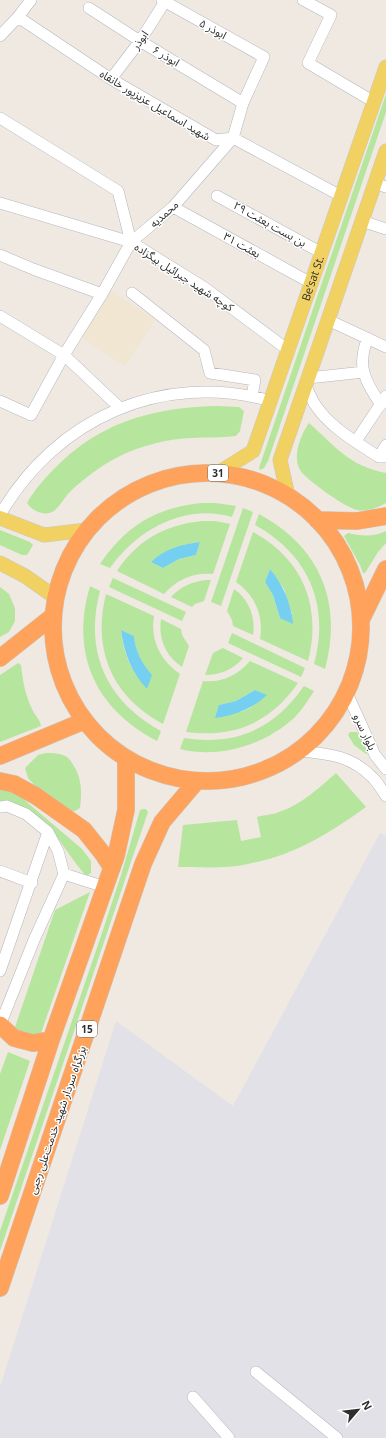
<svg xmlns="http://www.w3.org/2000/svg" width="386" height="1438" viewBox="0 0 386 1438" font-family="'Open Sans','Noto Sans Arabic',sans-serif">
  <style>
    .industrial { fill: #e3e1e8 }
    .education { fill: #f0e6d1 }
    .green { fill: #b6e59e; fill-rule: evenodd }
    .water { fill: #75cff0 }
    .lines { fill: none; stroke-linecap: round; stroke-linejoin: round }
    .minor-casing { stroke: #b4b7c1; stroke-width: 12 }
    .major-casing { stroke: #c9c9c9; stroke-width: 15 }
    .highway-casing { stroke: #c9c9c9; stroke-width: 18 }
    .minor { stroke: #fff; stroke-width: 11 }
    .major { stroke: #f2d163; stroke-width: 14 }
    .highway { stroke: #ffa35c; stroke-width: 17 }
    .labels { text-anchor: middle; stroke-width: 3; stroke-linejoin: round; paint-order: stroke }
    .shield { fill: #fff; stroke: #6d6d6d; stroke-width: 1 }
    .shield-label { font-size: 10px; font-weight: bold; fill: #2e2e2e }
    .street-label { font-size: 11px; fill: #2e2e2e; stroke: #fff }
  </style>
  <rect width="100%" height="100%" fill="#efe9e1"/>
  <path class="industrial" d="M380 833 386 836V1438H0V1387L116 1021 233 1106Z"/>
  <path class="education" d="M109 289 155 320 125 366 78 335Z"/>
  <path class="green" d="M386 94V112L268 461 264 468 260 470 259 468Z
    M218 406 239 407 244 411 240 431 236 436C222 438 207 437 193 438 160 439 125 450 98 469 87 477 76 485 67 495 63 500 59 507 54 511 45 517 32 511 27 503 36 487 48 475 60 463 105 420 158 407 218 406Z
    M309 423C335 446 349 466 386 473V503C377 508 367 512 357 510 346 508 305 479 300 470 292 456 301 434 309 423Z
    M201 503H216L236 506 232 517C184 503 137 530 110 568L100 564C126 526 155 508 201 503Z
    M243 508 253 512 221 606 211 602Z
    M259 514C320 547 343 602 325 669L314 664C330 605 309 555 255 525Z
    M202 521H215L230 524 213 574C194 572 177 579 164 594L117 571C138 540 164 525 202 521ZM200 542 196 555 179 559 163 568 151 562C164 550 183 544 200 542Z
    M0 530 30 542 33 545 27 555H22L0 545Z
    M386 531V543L378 552 365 573H363L360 565 344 536 348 533C361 536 374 537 386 531Z
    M253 532C303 559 322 607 308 661L260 639C264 616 255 595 236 582ZM270 569 284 589 292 614 280 618 273 595 265 582Z
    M113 578 186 612 182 621 109 587Z
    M206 580H211L204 601 195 604 192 607 171 597C181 586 192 582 206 580Z
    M90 586 100 591C84 651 106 701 161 731L157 741C95 709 70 653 90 586Z
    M0 587 9 594 15 608V621L9 632 0 637Z
    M234 589C249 599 256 618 253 635L233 626 232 620 227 611Z
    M106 594 154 616C150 640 160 660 180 674L163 724C112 697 92 649 106 594ZM121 630 134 636C135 650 142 664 151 675L147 688C131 672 123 653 121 630Z
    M161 619 181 629 182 635 189 646 182 667C166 656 158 639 161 619Z
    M232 633 305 668 301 677 228 643Z
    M223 648 243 658C234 669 220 675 205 675L213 653Z
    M250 661 298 683C270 723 234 738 186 732L203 681C222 683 238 675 250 661ZM255 690 266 695 250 708 241 712 219 705 236 701Z
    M18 663 21 665C23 682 25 694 32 709 35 716 40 719 41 726L0 742V675Z
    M304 686 314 691C308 700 302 710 294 718 264 745 220 759 180 749L184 738C236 746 274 729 304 686Z
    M350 732H357L368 753 366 754 354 745 348 735Z
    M46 753C53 753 59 753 65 756 68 757 70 760 72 763 82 777 82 792 80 808L75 811H68L48 799 28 778 25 768 38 755Z
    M336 773 366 807C328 834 295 855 248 864 226 869 200 867 178 867L183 825 237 820 241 841 261 837 257 817C264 815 272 815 279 812 301 805 319 788 336 773Z
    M0 788 15 792 82 849 91 861V873L86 876C73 861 63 844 50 828 41 818 14 798 0 802Z
    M143 809H146L148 812 134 853 0 1251V1231L101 936 122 872 140 810Z
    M90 892 39 1039 14 1030 55 910Z
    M8 1052 30 1061 0 1150V1074Z"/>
  <path class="water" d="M200 542 196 555 179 559 163 568 151 562C164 549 182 544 200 542Z
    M270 569C283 585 291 602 293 624L280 618 273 595 265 582Z
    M121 630 134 636C135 650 142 664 152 675L147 689C131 672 124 653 121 630Z
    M255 690 267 695C252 709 235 715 215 718L219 705 236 701Z"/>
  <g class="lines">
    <defs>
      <path id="minor" d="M303 0 331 15 308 63 374 102
        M89 8 140 41 243 103
        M18 17 111 79 216 140 233 138 341 196
        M0 36 18 17 31 0
        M111 79 140 41 166 0
        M0 118 118 191 131 242
        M375 183 386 187
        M217 196 322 253
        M0 203 131 242 205 288 288 350
        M173 207 311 283
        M362 221 386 229
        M0 255 33 269 102 294
        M132 293 204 350 210 373 255 380 252 396
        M0 316 64 355 120 408
        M328 320 386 347
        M367 338C366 344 363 351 363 357 360 374 372 391 381 405
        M308 378 364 372
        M306 386C308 391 311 397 314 403 329 427 356 442 379 457H386
        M0 401 31 415 64 355 102 294 131 242 173 207 233 138 243 103 264 57 162 0
        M356 441 386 396
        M379 457 386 445
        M0 515C56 418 162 371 271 401
        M347 693 375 755 386 769
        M301 751C330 754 352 756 373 778 378 783 382 790 386 796
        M0 807 7 806 26 814 48 832 58 851 64 874 34 940 0 1025
        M0 871 32 883
        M64 874 105 887
        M0 971 48 832
        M256 1372 337 1438
        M193 1397 229 1438"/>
      <g id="major">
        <path id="s1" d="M218 473 253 451 386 67"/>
        <path d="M288 496 280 460 386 151"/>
        <path d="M0 518 44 535 87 530"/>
        <path d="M0 563 25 576 55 597"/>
      </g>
      <path id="highway" d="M53 627a154 154 0 1 1 308 0a154 154 0 1 1-308 0Z
        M317 520 357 521 386 516
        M361 620 386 569
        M0 658 53 616
        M0 756 84 721
        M0 781 14 784 36 796 84 830 103 854 112 868
        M0 1025 14 1038 33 1043 51 1040
        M0 1196 51 1040 116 856 126 810V759
        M0 1288 143 864 162 822 196 782"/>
    </defs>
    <use href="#minor" class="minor-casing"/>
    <use href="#major" class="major-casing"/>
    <use href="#highway" class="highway-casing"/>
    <use href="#minor" class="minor"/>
    <use href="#major" class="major"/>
    <use href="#highway" class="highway"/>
  </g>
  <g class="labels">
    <g class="shield">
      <rect x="208" y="465" width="20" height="16" rx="3"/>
      <rect x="77" y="1021" width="20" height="16" rx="3"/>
    </g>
    <g class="shield-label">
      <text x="218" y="477">31</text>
      <text x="87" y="1033">15</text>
    </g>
    <g class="street-label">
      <text transform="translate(213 29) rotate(29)" y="4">ابوذر ۵</text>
      <text transform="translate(140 40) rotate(-55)" y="4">ابوذر</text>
      <text transform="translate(166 56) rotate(31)" y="4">ابوذر ۶</text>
      <text transform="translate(155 105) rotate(31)" y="4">شهید اسماعیل عزیزپور خانقاه</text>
      <text transform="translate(164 214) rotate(-42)" y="4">محمدیه</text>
      <text transform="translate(270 224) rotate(29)" y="4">بن بست بعثت ۲۹</text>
      <text transform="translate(242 245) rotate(29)" y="4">بعثت ۳۱</text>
      <text transform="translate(184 277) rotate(33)" y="4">کوچه شهید جبرائیل بیگزاده</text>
      <text dy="4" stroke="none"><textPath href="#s1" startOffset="224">Be'sat St.</textPath></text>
      <text transform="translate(365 732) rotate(65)" y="4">بلوار سرو</text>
      <text transform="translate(57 1120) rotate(-71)" y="4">بزرگراه سردار شهید خدمت‌علی رجبی</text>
    </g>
  </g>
  <g transform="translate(358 1410) rotate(62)" stroke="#ffffff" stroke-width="3" paint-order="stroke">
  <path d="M0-3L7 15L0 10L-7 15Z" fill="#2e2e2e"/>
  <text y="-6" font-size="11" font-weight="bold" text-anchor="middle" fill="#2e2e2e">N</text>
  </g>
</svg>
